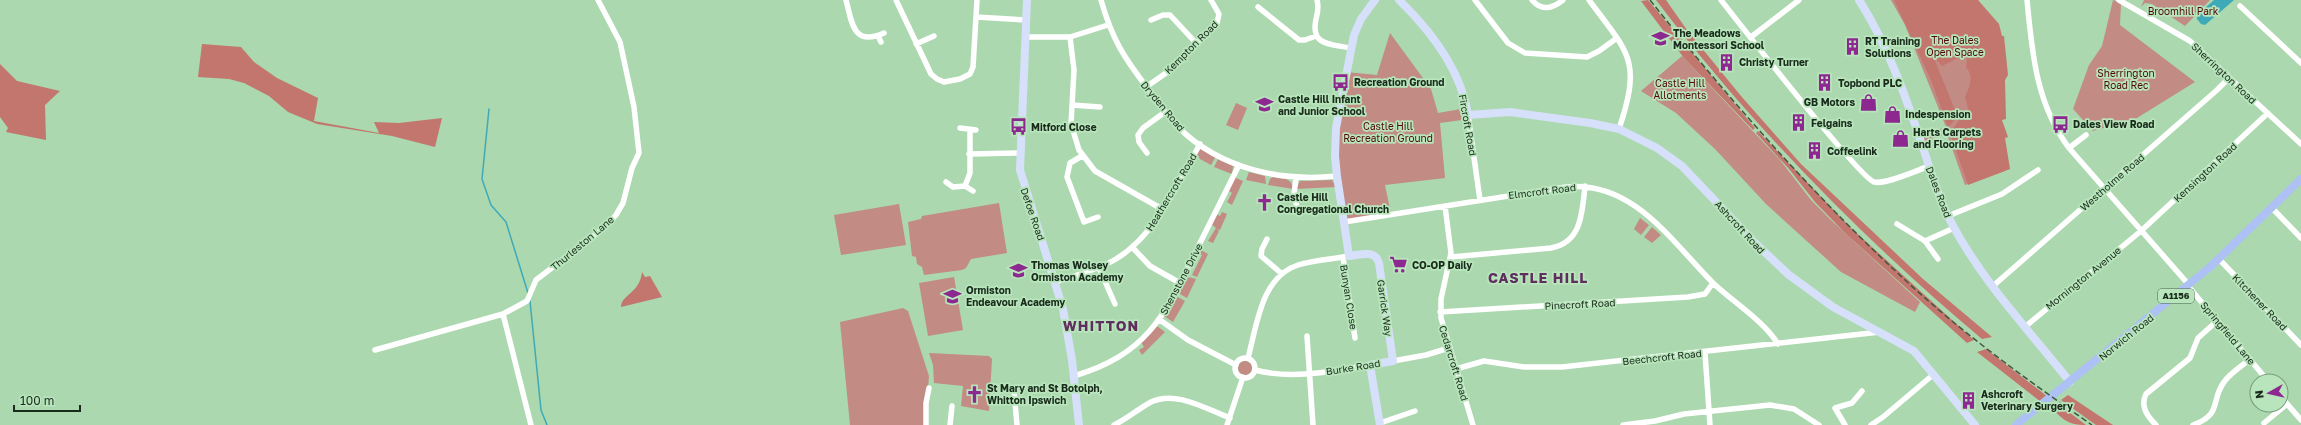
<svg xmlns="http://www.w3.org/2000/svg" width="2301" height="425" viewBox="0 0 2301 425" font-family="'Golos Text',sans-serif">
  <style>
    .green { fill: #c28b84 }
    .forest { fill: #c3766e }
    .water { fill: #3faab7 }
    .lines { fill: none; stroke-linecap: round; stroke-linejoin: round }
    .stream { stroke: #3faab7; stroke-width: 1.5 }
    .street { stroke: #fff; stroke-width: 5.5 }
    .secondary { stroke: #d6e0fa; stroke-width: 8 }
    .primary { stroke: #adc1f5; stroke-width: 8 }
    .rail { stroke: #3f5841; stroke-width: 1.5; stroke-dasharray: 6 3; stroke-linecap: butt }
    .labels { text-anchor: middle; stroke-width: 3.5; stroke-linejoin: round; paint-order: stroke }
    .shield { fill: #b8e5bb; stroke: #49634b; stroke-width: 1 }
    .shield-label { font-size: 9px; font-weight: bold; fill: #192b1b }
    .park-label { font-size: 10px; fill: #500909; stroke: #b8e5bb }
    .poi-label { font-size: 10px; font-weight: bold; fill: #192b1b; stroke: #b8e5bb; text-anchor: start }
    .street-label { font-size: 10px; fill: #192b1b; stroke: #b8e5bb }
    .district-label { font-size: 14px; font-weight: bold; letter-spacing: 1px; fill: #5f2e5f; stroke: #b8e5bb }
  </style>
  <rect width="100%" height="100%" fill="#abd8ae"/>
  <path class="green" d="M1891 0H1978L2000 53V110L2006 156 2005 171 1965 185 1947 134 1922 142 1920 136 1946 127 1905 25Z
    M2113 0 2121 3 2120 25 2195 82 2137 118 2093 131 2073 109 2089 65 2102 46Z
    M2144 0H2210L2185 26 2152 4 2145 3 2141 7Z
    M1390 33 1431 89 1438 113 1461 109 1462 120 1440 123 1445 178 1385 185 1391 214 1344 222 1335 156 1346 72 1377 75Z
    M1682 56 1780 160 1811 200 1832 221 1920 302 1915 312 1841 272 1766 204 1715 149 1676 113 1641 91Z
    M1236 103 1247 108 1238 130 1226 125Z
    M1200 149 1216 156 1211 165 1200 159 1197 154Z
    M1219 157 1233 166 1232 174 1214 167Z
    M1249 172 1265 176 1266 184 1246 180Z
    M1234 177 1243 181 1232 205 1227 202 1232 193 1228 190Z
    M1273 177C1282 179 1292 177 1293 189L1268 185 1270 179Z
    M1332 180 1336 187 1296 189 1300 181Z
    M999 203 1007 253 971 259 966 268 962 270 924 275 922 267 917 264 916 257 912 256 908 222 921 219 922 216Z
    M899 204 906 245 841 255 834 215Z
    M1222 212 1227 214 1220 230 1217 229 1219 231 1213 243 1208 241 1216 228 1211 224 1216 214 1220 216Z
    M1640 218 1649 225 1641 235 1634 229Z
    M1652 227 1661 235 1652 243 1644 237Z
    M1199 249 1208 254 1197 277 1192 275 1202 255 1197 253Z
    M1185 276 1196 279 1187 298 1178 293Z
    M954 277 963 330 928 336 919 283Z
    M1176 296 1185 301 1173 322 1164 316Z
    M903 308 908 311 929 376 925 425H850L840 322Z
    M1157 326 1165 332 1142 355 1139 350 1144 347 1141 342Z
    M929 353 989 356 992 359 989 411 961 406 963 386 934 383 933 365Z
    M1238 368a7 7 0 1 1 14 0a7 7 0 1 1-14 0Z"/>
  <path class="forest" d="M1648 0 1755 128 1753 130 1684 58 1641 1Z
    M1656 0H1666L1687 30 1741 96 1801 164 1923 279 1992 337 1982 339C1862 238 1751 125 1656 0Z
    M1894 0H1978L1999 24 2002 36H2004L2008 75 2005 80 2006 119 2002 120 2008 137 2005 138 2010 169 1968 185 1950 133 1959 120H1967L1970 116 1965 97C1970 86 1974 77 1966 67L1967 58 1960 57 1942 66 1933 56 1955 110 1954 121 1948 127 1931 80Z
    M202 44 241 47 254 62 277 78 318 98 314 121 379 133 374 122 399 123 442 118 435 147 392 136 317 124 288 112 269 96 244 83 229 79 198 77Z
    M0 64 17 81 60 91 45 105 46 140 6 132 8 128 0 117Z
    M1758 131 1850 227 1974 340 1967 343 1844 232 1815 202 1789 169 1756 133Z
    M642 272 645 277 650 276 662 297 621 307C621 295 640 293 642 272Z
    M1986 349 2048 397 2041 402 1977 352Z
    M2068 395 2113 425H2096L2061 400Z
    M2057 403 2086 425C2068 425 2064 420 2051 408Z"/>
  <path class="water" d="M2214 0H2234L2205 25 2201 24 2197 19V15Z"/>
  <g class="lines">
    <path class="stream" d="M489 109 482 179 491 205 506 222 528 293
      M530 301 541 410 547 425"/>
    <path class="street" d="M846 0C852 23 853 47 884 33
      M896 0 931 74 937 79 944 82 960 79 970 74 973 67 977 0
      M1101 0C1112 39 1124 58 1149 90 1158 103 1168 117 1179 128 1221 169 1281 182 1337 176
      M1317 0C1319 7 1318 12 1316 19 1310 46 1331 44 1350 48
      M1475 0 1508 43 1525 53 1587 57 1599 51 1617 38
      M1532 0C1542 12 1553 8 1563 0
      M1589 0C1629 54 1642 60 1619 129
      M1721 0C1739 23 1860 178 1874 182 1886 185 1917 170 1930 166
      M2027 0C2032 52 2036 104 2069 148L2189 285
      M2119 0 2190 41 2301 144
      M2240 6 2301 63
      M1258 7 1299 40H1305L1316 36
      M976 17 1026 20
      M1151 20 1163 15H1170L1196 43
      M878 36 881 42
      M1026 37H1070L1108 25
      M1070 37 1074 70 1071 124 1079 150 1095 171 1162 209
      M1751 37 1799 0
      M916 44 934 36
      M1146 87 1166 73 1217 23 1219 14 1211 0
      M1072 105 1100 107
      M1468 115 1480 200
      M960 128 976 130
      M2069 148 2086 135
      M1147 153 1139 142 1138 135 1143 128 1165 112
      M969 154 1020 153
      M1082 156 1070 163 1067 177 1084 222 1098 217
      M1296 178 1294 194 1298 212
      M946 182 953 187 965 186 973 191
      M965 186 970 173V130
      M1445 206 1451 253 1441 299V318L1473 425
      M2272 208 2301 238
      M1948 216 2002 194 2038 170
      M1344 222 1566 187C1633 180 1672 242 1713 283 1733 302 1764 321 1778 344
      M1897 224 1925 241 1954 228
      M1267 239 1262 249 1261 256 1282 274
      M1925 241 1938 259
      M1132 247 1150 266 1180 283
      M1343 257 1355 338
      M1451 257 1551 248C1582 242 1582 213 1585 186
      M2219 259 2301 345
      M1099 268 1115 304
      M1056 282C1076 275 1098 270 1116 259 1157 234 1177 184 1200 144
      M1993 286 2217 90 2226 81 2227 75
      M2188 286 2268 381
      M1440 312 1688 297 1705 294 1713 283
      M1160 320 1188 340 1236 365
      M2026 326 2141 231 2268 113
      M1307 336 1313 425
      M375 350 503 314
      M1705 353 1710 425
      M1235 368a10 10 0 1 1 20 0a10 10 0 1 1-20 0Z
      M1248 358C1257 325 1261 277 1298 265 1314 260 1333 259 1349 256
      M1393 361 1426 355 1449 348
      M1456 369 1484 361 1524 367H1562L1880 332
      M1255 370C1293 380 1332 371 1370 365
      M1074 376C1146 354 1163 319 1194 255 1209 225 1224 195 1239 165
      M1014 391 1017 425
      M2281 397 2301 420
      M1380 423 1415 411
      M2264 423 2287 404
      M531 425 503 314 527 301 536 280 605 227 616 215 623 203 632 168 639 153 634 107 620 42 598 0
      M926 425V403L929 388
      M950 425 952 406
      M1114 425C1127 419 1138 409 1151 402 1176 390 1206 409 1230 418
      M1227 425 1243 377
      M1623 425 1655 421 1684 414 1770 405 1794 409 1819 425
      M1845 425 1835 408 1852 403 1862 391
      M1871 425 1883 417 1934 374
      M2156 425C2147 416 2140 406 2146 394L2190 358 2198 338 2217 321
      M2193 425C2223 414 2210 401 2224 382 2230 373 2242 366 2250 359"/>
    <path class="secondary" d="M1027 0 1020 170 1063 309 1072 360 1079 425
      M1375 0 1361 19 1354 35 1336 128 1335 156 1337 176 1349 256C1360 255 1375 249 1379 263L1393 361 1370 365 1380 425
      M1399 0C1431 31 1461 70 1468 115L1510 112 1590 123 1619 129 1657 148 1682 166 1755 243 1789 275 1833 307 1914 351 1975 425
      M1859 0C1886 42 1904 92 1920 139 1929 164 1936 192 1948 216 1978 277 2028 329 2070 382"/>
    <path class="primary" d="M2016 425 2210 267 2301 179"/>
    <path class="rail" d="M1650 0C1728 98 1812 194 1904 279 1962 333 2027 380 2092 425"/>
  </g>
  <defs>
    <symbol id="school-bare" viewBox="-9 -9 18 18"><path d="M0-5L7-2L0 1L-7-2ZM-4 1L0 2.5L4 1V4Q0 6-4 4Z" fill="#8c288f" stroke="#b8e5bb" stroke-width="2.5" paint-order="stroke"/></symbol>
    <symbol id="building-bare" viewBox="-9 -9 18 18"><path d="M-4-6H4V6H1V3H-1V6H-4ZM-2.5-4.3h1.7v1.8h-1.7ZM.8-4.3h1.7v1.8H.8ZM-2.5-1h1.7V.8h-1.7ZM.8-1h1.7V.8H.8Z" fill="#8c288f" stroke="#b8e5bb" stroke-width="2.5" paint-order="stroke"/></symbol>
    <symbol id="bus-bare" viewBox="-9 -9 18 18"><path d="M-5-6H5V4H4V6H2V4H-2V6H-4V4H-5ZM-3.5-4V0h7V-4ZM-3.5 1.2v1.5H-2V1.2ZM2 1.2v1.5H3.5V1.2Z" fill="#8c288f" stroke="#b8e5bb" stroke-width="2.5" paint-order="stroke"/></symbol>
    <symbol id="shop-bare" viewBox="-9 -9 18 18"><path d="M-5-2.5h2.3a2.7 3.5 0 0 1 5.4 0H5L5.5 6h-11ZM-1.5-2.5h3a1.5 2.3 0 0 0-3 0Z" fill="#8c288f" stroke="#b8e5bb" stroke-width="2.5" paint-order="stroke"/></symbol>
    <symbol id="church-bare" viewBox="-9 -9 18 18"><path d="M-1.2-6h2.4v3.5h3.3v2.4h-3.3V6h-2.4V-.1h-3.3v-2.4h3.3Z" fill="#8c288f" stroke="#b8e5bb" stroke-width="2.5" paint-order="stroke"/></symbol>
    <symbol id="supermarket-bare" viewBox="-9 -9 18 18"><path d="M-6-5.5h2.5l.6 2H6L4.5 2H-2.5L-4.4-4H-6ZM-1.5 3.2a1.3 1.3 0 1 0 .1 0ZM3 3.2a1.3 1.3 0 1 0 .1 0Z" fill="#8c288f" stroke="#b8e5bb" stroke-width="2.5" paint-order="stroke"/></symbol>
  </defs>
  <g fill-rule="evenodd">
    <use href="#school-bare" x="1648" y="26" width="25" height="25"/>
    <use href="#building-bare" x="1840" y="34" width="25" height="25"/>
    <use href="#building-bare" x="1714" y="50" width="25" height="25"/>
    <use href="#bus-bare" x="1328" y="70" width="25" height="25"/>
    <use href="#building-bare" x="1812" y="70" width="25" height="25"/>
    <use href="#shop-bare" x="1856" y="90" width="25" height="25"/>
    <use href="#school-bare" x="1252" y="92" width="25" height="25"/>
    <use href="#shop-bare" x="1880" y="102" width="25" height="25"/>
    <use href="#building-bare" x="1786" y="110" width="25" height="25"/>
    <use href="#bus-bare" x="2048" y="112" width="25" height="25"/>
    <use href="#bus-bare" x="1006" y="114" width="25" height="25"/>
    <use href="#shop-bare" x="1888" y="126" width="25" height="25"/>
    <use href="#building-bare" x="1802" y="138" width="25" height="25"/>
    <use href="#church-bare" x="1252" y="190" width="25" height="25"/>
    <use href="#supermarket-bare" x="1386" y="252" width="25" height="25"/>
    <use href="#school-bare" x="1006" y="258" width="25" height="25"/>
    <use href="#school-bare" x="940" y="284" width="25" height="25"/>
    <use href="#church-bare" x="962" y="382" width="25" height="25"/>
    <use href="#building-bare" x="1956" y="388" width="25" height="25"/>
  </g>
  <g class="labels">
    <rect class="shield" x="2158" y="289" width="36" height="14" rx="3"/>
    <g class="shield-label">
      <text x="2176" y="299">A1156</text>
    </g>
    <g class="park-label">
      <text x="2183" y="15">Broomhill Park</text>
      <text x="1955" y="44">The Dales<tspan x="1955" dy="12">Open Space</tspan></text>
      <text x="2126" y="77">Sherrington<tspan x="2126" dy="12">Road Rec</tspan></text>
      <text x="1680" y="87">Castle Hill<tspan x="1680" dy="12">Allotments</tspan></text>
      <text x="1388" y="130">Castle Hill<tspan x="1388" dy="12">Recreation Ground</tspan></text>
    </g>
    <g class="poi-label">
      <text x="1673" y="37">The Meadows<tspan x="1673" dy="12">Montessori School</tspan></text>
      <text x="1865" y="45">RT Training<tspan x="1865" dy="12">Solutions</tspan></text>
      <text x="1739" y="66">Christy Turner</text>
      <text x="1354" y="86">Recreation Ground</text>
      <text x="1838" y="87">Topbond PLC</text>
      <text x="1278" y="103">Castle Hill Infant<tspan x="1278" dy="12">and Junior School</tspan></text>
      <text x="1855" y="106" text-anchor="end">GB Motors</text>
      <text x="1905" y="118">Indespension</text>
      <text x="1811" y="127">Felgains</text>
      <text x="2073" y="128">Dales View Road</text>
      <text x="1031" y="131">Mitford Close</text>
      <text x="1913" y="136">Harts Carpets<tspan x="1913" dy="12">and Flooring</tspan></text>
      <text x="1827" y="155">Coffeelink</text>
      <text x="1277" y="201">Castle Hill<tspan x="1277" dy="12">Congregational Church</tspan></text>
      <text x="1031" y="269">Thomas Wolsey<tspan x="1031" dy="12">Ormiston Academy</tspan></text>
      <text x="1412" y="269">CO-OP Daily</text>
      <text x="966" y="294">Ormiston<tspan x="966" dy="12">Endeavour Academy</tspan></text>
      <text x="987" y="392">St Mary and St Botolph,<tspan x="987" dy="12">Whitton Ipswich</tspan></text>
      <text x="1981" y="398">Ashcroft<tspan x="1981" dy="12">Veterinary Surgery</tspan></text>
    </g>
    <g class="street-label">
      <text transform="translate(1191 47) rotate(-45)" y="4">Kempton Road</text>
      <text transform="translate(2224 73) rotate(43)" y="4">Sherrington Road</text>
      <text transform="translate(1163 106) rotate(50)" y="4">Dryden Road</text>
      <text transform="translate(1468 125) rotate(80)" y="4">Fircroft Road</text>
      <text transform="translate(2205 172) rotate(-43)" y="4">Kensington Road</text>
      <text transform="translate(2112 182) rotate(-41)" y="4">Westholme Road</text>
      <text transform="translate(1542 191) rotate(-7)" y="4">Elmcroft Road</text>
      <text transform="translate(1171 192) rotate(-59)" y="4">Heathercroft Road</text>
      <text transform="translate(1939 192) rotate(69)" y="4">Dales Road</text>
      <text transform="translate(1033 214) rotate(71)" y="4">Defoe Road</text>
      <text transform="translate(1740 227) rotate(47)" y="4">Ashcroft Road</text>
      <text transform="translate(582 243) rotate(-40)" y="4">Thurleston Lane</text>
      <text transform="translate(2083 278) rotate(-39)" y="4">Mornington Avenue</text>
      <text transform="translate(1181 279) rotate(-62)" y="4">Shenstone Drive</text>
      <text transform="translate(1349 297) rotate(81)" y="4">Bunyan Close</text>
      <text transform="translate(2260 302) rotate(46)" y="4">Kitchener Road</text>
      <text transform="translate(1580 304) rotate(-3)" y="4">Pinecroft Road</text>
      <text transform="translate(1385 308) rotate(82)" y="4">Garrick Way</text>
      <text transform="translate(2228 333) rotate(50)" y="4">Springfield Lane</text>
      <text transform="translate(2126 337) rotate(-39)" y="4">Norwich Road</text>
      <text transform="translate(1662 357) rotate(-6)" y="4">Beechcroft Road</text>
      <text transform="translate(1454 363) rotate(73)" y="4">Cedarcroft Road</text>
      <text transform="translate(1353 367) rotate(-9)" y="4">Burke Road</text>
    </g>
    <g class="district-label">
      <text x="1538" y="283">CASTLE HILL</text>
      <text x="1101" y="331">WHITTON</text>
    </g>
  </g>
  <g transform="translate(2269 393) rotate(262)"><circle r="19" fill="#b8e5bb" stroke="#789b7b"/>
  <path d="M0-3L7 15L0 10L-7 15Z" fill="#8c288f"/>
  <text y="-6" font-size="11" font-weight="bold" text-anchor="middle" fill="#192b1b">N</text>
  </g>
  <path d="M14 405v6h66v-6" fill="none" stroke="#192b1b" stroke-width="2"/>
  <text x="20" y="405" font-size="12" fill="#192b1b" stroke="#b8e5bb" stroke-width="3" paint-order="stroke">100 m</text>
</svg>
